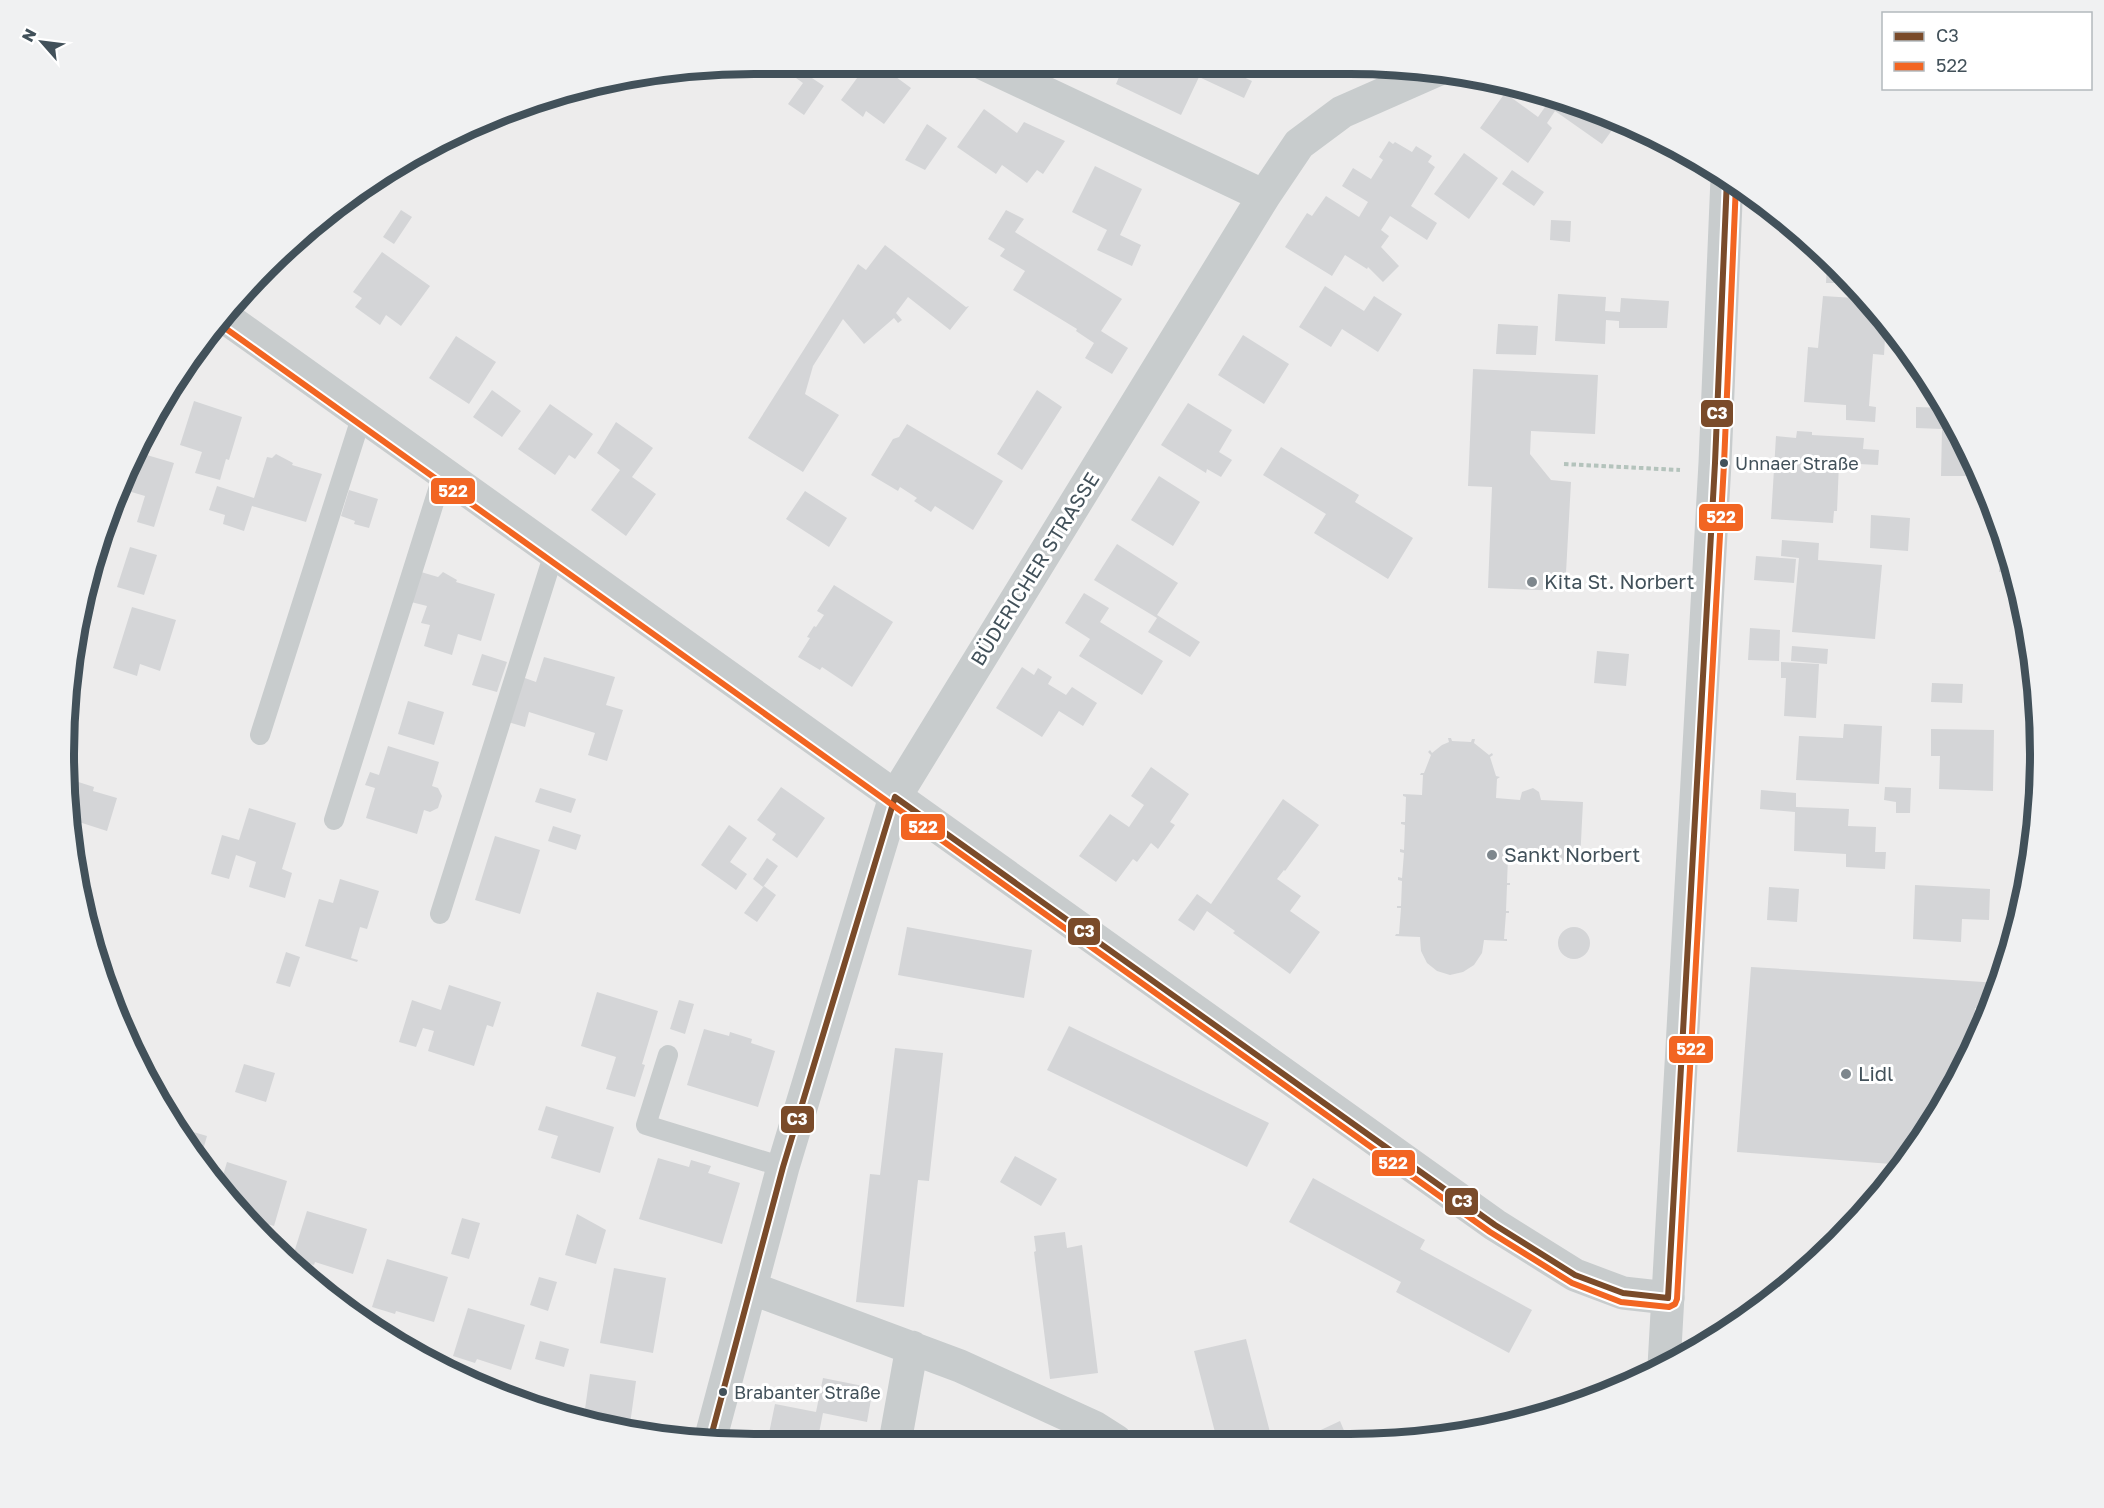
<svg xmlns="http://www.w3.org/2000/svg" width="2104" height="1508" viewBox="0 0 2104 1508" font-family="'Golos Text',sans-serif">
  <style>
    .building { fill: #d4d5d7 }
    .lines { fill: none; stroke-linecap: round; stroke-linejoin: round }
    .path { stroke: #b4c3bc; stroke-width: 4; stroke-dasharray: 4.5 3; stroke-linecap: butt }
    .service { stroke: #c8cccd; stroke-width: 20 }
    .minor { stroke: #c8cccd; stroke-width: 33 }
    .tertiary { stroke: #c8cccd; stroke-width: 33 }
    .bus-1-casing { stroke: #fff; stroke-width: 10 }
    .bus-2-casing { stroke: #fff; stroke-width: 10 }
    .bus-1 { stroke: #7a4b2a; stroke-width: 6 }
    .bus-2 { stroke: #f26522; stroke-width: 6 }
    .bus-dot { fill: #42515a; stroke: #fff; stroke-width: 2 }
    .poi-dot { fill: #7e878d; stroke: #fff; stroke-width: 2 }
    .labels { text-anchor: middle; stroke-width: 6; stroke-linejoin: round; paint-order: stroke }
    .bus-label { font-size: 18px; fill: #42515a; stroke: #fff; text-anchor: start }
    .street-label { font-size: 20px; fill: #42515a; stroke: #fff }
    .poi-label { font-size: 20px; fill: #42515a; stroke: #fff; text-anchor: start }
    .rim { fill: none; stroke: #42515a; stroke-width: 8 }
    .line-badge { stroke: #fff; stroke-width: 2 }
    .badge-label { font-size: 16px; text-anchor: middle; font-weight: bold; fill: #fff }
  </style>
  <rect width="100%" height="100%" fill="#edecec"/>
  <path class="building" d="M775 63H818L809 76 824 86 804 115 788 104 803 83Z
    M868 63H877L911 88 884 124 866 111 863 117 841 100Z
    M1125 63H1172L1192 72 1196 63H1213L1252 81 1244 98 1199 77 1181 115 1116 84Z
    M1505 93 1538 117 1552 97 1620 119 1602 144 1555 111 1547 123 1552 128 1528 163 1480 128Z
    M984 109 1017 133 1024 122 1065 141 1043 174 1037 170 1027 183 1002 165 996 174 957 147Z
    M927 124 947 138 925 170 905 160Z
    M1389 141 1393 144 1395 142 1412 152 1416 146 1432 156 1428 162 1435 167 1411 206 1437 223 1427 240 1390 216 1381 230 1389 236 1381 247 1399 266 1383 282 1368 267 1367 269 1345 255 1332 276 1285 247 1307 213 1312 216 1326 196 1359 217 1368 202 1342 186 1353 168 1371 179 1383 160 1379 157Z
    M1464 153 1498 178 1469 219 1434 194Z
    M1095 166 1142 189 1120 235 1141 245 1132 266 1097 250 1107 230 1072 212Z
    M1512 170 1544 192 1534 206 1502 184Z
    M401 210 412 217 394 244 383 237Z
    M1006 210 1024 219 1015 232 1122 299 1101 331 1128 348 1112 374 1085 358 1094 343 1076 331 1077 329 1013 290 1025 271 1000 256 1005 249 988 239Z
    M1551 220 1571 221 1570 242 1550 240Z
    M885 245 966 307 969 306 950 330 908 297 896 313 902 320 898 323 894 318 864 344 843 319 813 366 805 394 839 415 803 472 748 438 858 264 866 270Z
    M382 252 430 286 401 326 386 315 380 325 355 307 362 298 353 292Z
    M1827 264H1835L1854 283H1826Z
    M1325 286 1364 311 1374 296 1402 314 1378 352 1342 329 1331 347 1299 327Z
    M1558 294 1606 297 1605 311 1620 312 1621 298 1669 301 1667 328H1619V321L1606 320 1605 344 1555 341Z
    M1823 296 1870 299 1886 322 1884 355 1873 354 1869 406 1876 407 1875 422 1846 420V405L1804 402 1808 347 1818 348Z
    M1498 324 1538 326 1536 355 1496 354Z
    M1243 335 1289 364 1264 404 1218 375Z
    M456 336 496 362 469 404 429 378Z
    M1473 369 1598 375 1595 434 1531 431 1530 454 1551 480 1571 482 1565 591 1488 588 1492 487 1468 486Z
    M492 390 521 411 502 437 473 417Z
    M1037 390 1062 407 1022 470 997 454Z
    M194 401 242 417 229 460 226 459 220 480 195 473 202 452 180 445Z
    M1188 403 1232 430 1219 452 1232 460 1221 477 1207 469 1206 473 1161 445Z
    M550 404 593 434 575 459 569 455 555 475 518 449Z
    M1916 407 1946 408V424H1955L1979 476H1941L1942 429 1916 428Z
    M616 422 653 448 632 477 656 494 626 536 591 510 620 470 597 453Z
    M907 424 1003 481 973 530 935 506 931 512 914 501 917 498 900 487 898 491 871 475 893 439 899 437Z
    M1797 431 1812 432V435L1864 438 1863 449 1879 450 1878 465 1839 463 1837 511H1834L1833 523 1771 519 1776 436 1796 438Z
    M1281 447 1359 495 1355 502 1413 538 1388 579 1314 533 1326 514 1263 475Z
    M140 453 174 463 154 527 137 522 145 496 128 491Z
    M276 454 293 463 292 465 322 474 306 522 252 506 244 531 223 524 225 515 209 510 217 486 254 498 267 457 272 458Z
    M1159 476 1200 502 1173 546 1131 520Z
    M349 490 378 499 369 528 354 524 355 521 341 516Z
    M805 491 847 518 829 547 786 519Z
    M1871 515 1910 518 1908 551 1870 548Z
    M2001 524 2004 532 2014 573 1999 572Z
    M1782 540 1819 543 1818 560 1882 565 1875 639 1792 632 1799 558 1781 556Z
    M1117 544 1178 583 1157 615 1200 642 1190 657 1148 632 1157 618 1094 580Z
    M130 547 157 555 144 595 117 587Z
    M1756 556 1796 559 1794 583 1754 580Z
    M92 566 103 570 85 627H82L78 638 75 637Z
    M421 572 438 577 443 572 457 580 456 582 495 594 481 641 458 634 452 655 424 646 430 625 421 623 427 606 411 602Z
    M834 585 893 622 852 687 822 667 820 670 798 657 810 638 807 637 814 626 816 627 824 615 817 611Z
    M1084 593 1109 608 1100 622 1163 661 1142 695 1079 656 1090 639 1065 623Z
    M132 607 176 620 160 671 140 664 137 676 113 668Z
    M1750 628 1780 630 1779 661 1748 660Z
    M1792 646 1828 649 1827 664 1791 661Z
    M1597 651 1629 654 1626 686 1594 683Z
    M482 654 507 662 497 692 472 685Z
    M544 657 615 677 606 705 623 710 607 761 588 755 595 733 529 712 525 727 508 722 522 677 536 682Z
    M1781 662 1819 664 1816 718 1784 716 1786 678H1781Z
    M1022 667 1034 675 1038 668 1052 677 1048 684 1066 695 1072 687 1097 703 1083 726 1059 711 1042 737 996 708Z
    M1932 683 1963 684 1962 703 1931 702Z
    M408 701 444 712 434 745 398 734Z
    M1844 724 1882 726 1879 784 1796 780 1799 736 1843 738Z
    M1931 729 1994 730 1993 791 1939 789 1940 756H1931Z
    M1448 738H1451L1452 741 1471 742 1472 739H1475L1474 743 1489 755 1492 753 1493 755 1490 757 1496 776 1500 777 1497 779 1496 798 1520 800 1522 792 1533 788 1539 792 1541 800 1583 802 1580 861 1553 860V862L1542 861V859H1535L1534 864 1518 863V858L1508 857 1507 883H1510V885H1507L1506 911H1509V913H1506L1504 939H1507V941L1484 940 1482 953 1474 965 1463 972 1450 975 1437 971 1427 963 1421 951 1420 937 1395 936 1396 934H1399L1401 908H1397V906H1401L1402 881 1398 880V877L1402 878 1404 853 1400 852V849L1404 850 1405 825 1401 824V822H1405L1406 797 1403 796V794L1422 795 1423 775H1420L1421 773H1424L1431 755 1428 752 1430 750 1432 753 1442 745 1449 742Z
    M388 746 439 762 432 786 438 788 442 796 438 808 430 812 424 810 417 834 366 818 375 788 365 785 370 772 379 775Z
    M1151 767 1189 794 1170 822 1175 825 1158 849 1151 843 1137 862 1133 859 1116 882 1079 856 1110 814 1129 827 1144 805 1131 796Z
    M69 779 94 787 93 791 117 798 107 831 79 822 70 850Z
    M781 787 825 818 797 858 772 840 776 834 757 820Z
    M1885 787 1911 788 1910 813H1896V802L1884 800Z
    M540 788 576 799 571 813 535 802Z
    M1761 790 1796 793V807L1849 809 1848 826 1876 827 1875 852H1886L1885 869 1846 867V854L1794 851 1795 812 1760 809Z
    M1283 799 1319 825 1285 871 1284 870 1277 879 1301 896 1290 911 1320 932 1290 974 1233 933 1235 931 1207 911 1194 931 1178 920 1197 894 1211 904Z
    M249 808 296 823 282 869 292 873 285 898 249 887 256 862 236 855 229 879 211 874 222 835 239 840Z
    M729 825 747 838 730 862 747 874 736 890 701 865Z
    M553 826 581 835 576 850 548 841Z
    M495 836 540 850 520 914 475 900Z
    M767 858 778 866 763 887 753 879Z
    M340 879 379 891 367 929 360 927 351 958 358 960 357 962 305 946 319 899 333 903Z
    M1915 885 1990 889 1989 920 1962 919 1961 942 1913 939Z
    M764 886 776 895 757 922 744 913Z
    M1769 887 1799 889 1797 922 1767 920Z
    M1558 943a16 16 0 1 1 32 0a16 16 0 1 1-32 0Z
    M907 927 1032 950 1024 998 898 975Z
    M286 952 300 957 290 987 276 983Z
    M1751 967 1999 983 1989 1009 1975 1008 1972 1054 1970 1060 1904 1165 1737 1152Z
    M449 985 501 1002 493 1027 487 1025 474 1066 428 1051 434 1031 423 1028 416 1047 399 1042 412 1000 441 1010Z
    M597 992 658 1011 642 1064 645 1065 635 1097 606 1089 616 1057 581 1046Z
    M679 1000 694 1004 685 1034 670 1029Z
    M1069 1026 1269 1123 1247 1167 1047 1070Z
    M704 1029 729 1036 730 1032 752 1039 751 1043 775 1051 758 1107 687 1085Z
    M895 1048 943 1053 929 1181 918 1180 904 1307 856 1302 870 1174 880 1175Z
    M244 1064 275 1073 266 1102 235 1092Z
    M546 1106 614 1127 600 1173 551 1158 558 1136 538 1130Z
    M173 1126 207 1136 199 1164 179 1138Z
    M1015 1156 1057 1179 1041 1206 1000 1182Z
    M658 1158 689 1167 691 1160 711 1166 708 1173 740 1183 722 1244 639 1219Z
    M227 1162 287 1181 274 1226 241 1216 219 1189Z
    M1313 1178 1425 1240 1420 1249 1532 1310 1509 1353 1396 1292 1401 1282 1289 1222Z
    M307 1211 367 1229 353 1274 315 1262 314 1265 292 1259Z
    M577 1214 606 1230 596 1264 565 1255Z
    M462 1218 480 1223 469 1259 451 1254Z
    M1065 1232 1067 1248 1082 1245 1098 1373 1050 1379 1034 1252 1036 1251 1034 1236Z
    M387 1259 448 1277 434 1322 396 1311 395 1314 372 1307Z
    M614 1268 666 1278 653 1353 600 1343Z
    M539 1277 557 1282 548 1311 530 1305Z
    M468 1308 525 1325 511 1370 477 1359 475 1363 453 1356Z
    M1246 1339 1272 1440H1217L1194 1351Z
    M540 1341 569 1349 564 1367 535 1359Z
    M590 1374 636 1381 630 1424H633L632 1431 583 1423Z
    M823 1378 873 1388 867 1422 823 1413 817 1443H767L775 1404 816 1412Z
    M1340 1421 1348 1440H1310L1308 1436Z"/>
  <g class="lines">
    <path class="path" d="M1564 464 1680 470"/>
    <path class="service" d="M260 735 362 415
      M334 820 443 474
      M440 914 554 553
      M668 1055 646 1125 783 1167"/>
    <path class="minor" d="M982 63 1264 196
      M223 316 1495 1225 1575 1275 1623 1293 1668 1298
      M751 1288 960 1366 1094 1427 1116 1441
      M895 1442 912 1347
      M709 1444 783 1167 895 797 1264 196 1299 144 1342 112 1435 71"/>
    <path class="tertiary" d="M1664 1366 1715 463 1727 178"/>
    <defs>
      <path id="bus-1" d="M895 797 1495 1225 1575 1275 1623 1293 1668 1298
        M1668 1298 1715 463 1727 178
        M709 1444 783 1167 895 797"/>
      <path id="bus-2" d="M218 323 1490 1232 1572 1283 1621 1302 1669 1307 1675 1304 1677 1299 1724 464 1736 184"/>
    </defs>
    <use href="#bus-1" class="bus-1-casing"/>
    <use href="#bus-2" class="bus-2-casing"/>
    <use href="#bus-1" class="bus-1"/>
    <use href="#bus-2" class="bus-2"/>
  </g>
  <g class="bus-dot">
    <circle cx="1724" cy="463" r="5"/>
    <circle cx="723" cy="1392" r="5"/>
  </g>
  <g class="poi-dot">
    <circle cx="1532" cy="582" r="6"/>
    <circle cx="1492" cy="855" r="6"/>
    <circle cx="1846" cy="1074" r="6"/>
  </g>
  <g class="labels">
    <g class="bus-label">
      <text x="1735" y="470">Unnaer Straße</text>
      <text x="734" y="1399">Brabanter Straße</text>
    </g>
    <g class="street-label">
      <text transform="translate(1035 569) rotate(-58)" y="7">BÜDERICHER STRASSE</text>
    </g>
    <g class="poi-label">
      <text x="1544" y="589">Kita St. Norbert</text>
      <text x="1504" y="862">Sankt Norbert</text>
      <text x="1858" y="1081">Lidl</text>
    </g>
  </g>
  <path d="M0 0H2104V1508H0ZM754 74H1350A680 680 0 0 1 2030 754V754A680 680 0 0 1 1350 1434H754A680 680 0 0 1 74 754V754A680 680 0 0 1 754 74Z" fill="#f0f1f2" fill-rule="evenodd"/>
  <path class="rim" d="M754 74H1350A680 680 0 0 1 2030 754V754A680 680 0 0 1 1350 1434H754A680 680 0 0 1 74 754V754A680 680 0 0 1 754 74Z"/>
  <g class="line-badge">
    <rect x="1700" y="399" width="34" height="29" rx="6" fill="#7a4b2a"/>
    <rect x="430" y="477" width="46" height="28" rx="6" fill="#f26522"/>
    <rect x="1698" y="503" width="46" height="29" rx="6" fill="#f26522"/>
    <rect x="900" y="813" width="46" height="28" rx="6" fill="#f26522"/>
    <rect x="1067" y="917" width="34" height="29" rx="6" fill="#7a4b2a"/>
    <rect x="1668" y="1035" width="46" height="29" rx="6" fill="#f26522"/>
    <rect x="780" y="1105" width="35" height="29" rx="6" fill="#7a4b2a"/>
    <rect x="1371" y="1149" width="45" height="28" rx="6" fill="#f26522"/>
    <rect x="1444" y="1187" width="35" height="29" rx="6" fill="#7a4b2a"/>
  </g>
  <g class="badge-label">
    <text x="1717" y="419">C3</text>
    <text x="453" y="497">522</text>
    <text x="1721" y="523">522</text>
    <text x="923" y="833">522</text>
    <text x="1084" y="937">C3</text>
    <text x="1691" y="1055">522</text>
    <text x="797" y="1125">C3</text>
    <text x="1393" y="1169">522</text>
    <text x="1462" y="1207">C3</text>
  </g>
  <rect x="1882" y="12" width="210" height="78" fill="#ffffff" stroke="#b3b9bd" stroke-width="1.5"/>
  <rect x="1894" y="32" width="30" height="9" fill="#7a4b2a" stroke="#b3b9bd" stroke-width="1.5"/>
  <text x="1936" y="42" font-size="18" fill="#42515a">C3</text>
  <rect x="1894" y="62" width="30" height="9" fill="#f26522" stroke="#b3b9bd" stroke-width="1.5"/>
  <text x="1936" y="72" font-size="18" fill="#42515a">522</text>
  <g transform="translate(42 42) rotate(298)" stroke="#ffffff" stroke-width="4.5" paint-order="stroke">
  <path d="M0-4.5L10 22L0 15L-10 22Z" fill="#42515a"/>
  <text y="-9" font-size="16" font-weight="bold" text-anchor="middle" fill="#42515a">N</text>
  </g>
</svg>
